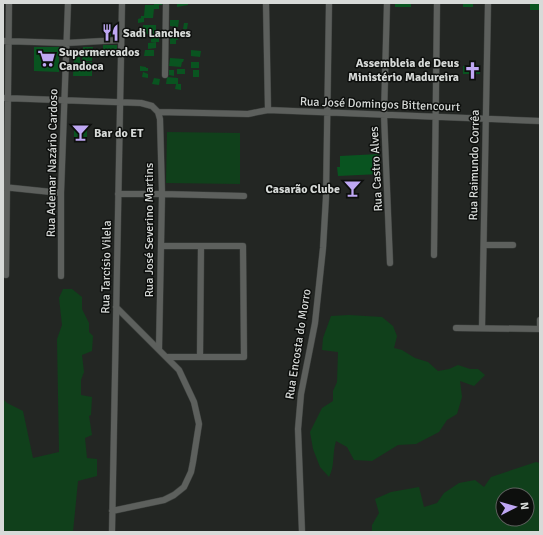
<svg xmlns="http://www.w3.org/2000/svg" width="543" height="535" viewBox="0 0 543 535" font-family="Signika,sans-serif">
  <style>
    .green { fill: #10401b; fill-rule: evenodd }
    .building { fill: #095420 }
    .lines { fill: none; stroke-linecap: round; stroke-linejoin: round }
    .minor-casing { stroke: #3d403e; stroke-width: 7 }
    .minor { stroke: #5d605d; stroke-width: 6 }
    .labels { text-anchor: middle; stroke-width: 3; stroke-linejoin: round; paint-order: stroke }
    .poi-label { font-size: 12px; font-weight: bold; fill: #d7dad8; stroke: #0d0f0d; text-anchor: start }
    .street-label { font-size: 12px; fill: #d7dad8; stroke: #0d0f0d }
  </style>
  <rect width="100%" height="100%" fill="#232623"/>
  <path class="green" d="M167 132 240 133V184L166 183Z
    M63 289H72L82 297V309L89 323V332L93 336 92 351 82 355 84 372 81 380V395L92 397 91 415 89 416 92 435 85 438 87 458 97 459V476L78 481 73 532C50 532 28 530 5 531L3 529V399L7 403 23 411 33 458 59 452 57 339 62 325 59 298Z
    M349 315 382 317 393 326 397 336 394 348 402 350 415 358 428 362 438 371 449 369 458 365 470 369H478L485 375 474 386 460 381 462 397 457 414 447 420 439 432 416 444 398 445 372 461 354 460 347 447 336 441C332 454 335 466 329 477L320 467 313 449 310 432 322 408 333 401V391L337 382 338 352 322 350 323 338 331 316Z
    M536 462 540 463V532H372V525L379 513 375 499 391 492 419 487 424 507 437 503 444 493 459 483 475 480 484 487 491 477ZM503 495H527V519H503Z"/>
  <path class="building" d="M154 3H162V5H159V9H154L153 18H144V22L138 23V19L141 18V16H144L145 5H154Z
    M177 3H188V5L177 7Z
    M395 3H411V7H395Z
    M463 3H473V7H463Z
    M530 3H539V10H530Z
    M170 20H179L178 27 170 26Z
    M184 23H188L187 29H183Z
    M143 25H156V34H143Z
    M110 26 115 27V36H106V29H110Z
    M170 34H178V40H176V44H170Z
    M151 36H159V42H151Z
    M156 42V48L148 49V43Z
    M103 45H117V54L103 53Z
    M34 47H59V72L34 71Z
    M83 47H93L92 61H82Z
    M145 50H154V56H144Z
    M191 50 201 51 200 57 191 56Z
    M74 57H80V62H92V76H73Z
    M170 58 184 59 183 62H182L181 67 169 66Z
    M191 62H199V68H191Z
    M470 65H480V74H463V66H470Z
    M140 66 146 67V68H148V71H140Z
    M177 69H185V74H177Z
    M169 70H174V76L169 75Z
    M193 70H199V77H193Z
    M143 72 148 74V78L142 77Z
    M167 77 178 78V84H181V90L175 89 176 84H166Z
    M154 78 160 79 159 85 152 84Z
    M78 128H87V137H74V130H78Z
    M379 154 380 174 338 176 337 167H340V156Z"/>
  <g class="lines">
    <defs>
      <path id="minor" d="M266 3 268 110
        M387 3 384 115 390 263
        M3 41 66 43 121 40
        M165 75 166 3
        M3 98 141 103 152 106 158 112
        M158 112 248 114 268 110 540 121
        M158 112 160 119 162 194 159 349
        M3 187 61 193
        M118 194H162L244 196
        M484 245H513
        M161 246H243L244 357H167
        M434 255 437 3
        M6 275 9 3
        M61 276V193L68 3
        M456 328 540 329
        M482 328 488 3
        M540 329V320
        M200 357 201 246
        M112 511 164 500 174 495 184 487 191 472 193 462 199 424 194 402 179 370 116 307
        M112 532 122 3
        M302 532 298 429 301 394 315 323 323 248 326 197 329 3"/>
    </defs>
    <use href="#minor" class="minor-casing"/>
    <use href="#minor" class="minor"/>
  </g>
  <defs>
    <symbol id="restaurant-bare" viewBox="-9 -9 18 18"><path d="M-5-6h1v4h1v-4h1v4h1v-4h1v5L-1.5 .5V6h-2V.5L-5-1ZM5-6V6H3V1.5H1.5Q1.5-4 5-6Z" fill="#bfa8f4" stroke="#0d0f0d" stroke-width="2.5" paint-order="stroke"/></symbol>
    <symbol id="supermarket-bare" viewBox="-9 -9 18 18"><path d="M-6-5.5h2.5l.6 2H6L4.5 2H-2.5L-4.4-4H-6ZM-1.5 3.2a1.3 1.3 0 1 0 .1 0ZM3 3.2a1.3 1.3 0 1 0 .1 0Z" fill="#bfa8f4" stroke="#0d0f0d" stroke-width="2.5" paint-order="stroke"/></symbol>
    <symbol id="church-bare" viewBox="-9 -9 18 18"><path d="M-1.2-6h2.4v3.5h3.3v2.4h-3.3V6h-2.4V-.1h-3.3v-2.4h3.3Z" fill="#bfa8f4" stroke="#0d0f0d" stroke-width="2.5" paint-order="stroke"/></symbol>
    <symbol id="bar-bare" viewBox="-9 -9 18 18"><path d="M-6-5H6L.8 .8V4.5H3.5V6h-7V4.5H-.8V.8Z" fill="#bfa8f4" stroke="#0d0f0d" stroke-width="2.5" paint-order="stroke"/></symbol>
  </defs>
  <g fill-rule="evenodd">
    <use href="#restaurant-bare" x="98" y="20" width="25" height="25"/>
    <use href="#supermarket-bare" x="34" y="46" width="25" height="25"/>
    <use href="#church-bare" x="460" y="58" width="25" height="25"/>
    <use href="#bar-bare" x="68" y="120" width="25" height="25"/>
    <use href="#bar-bare" x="340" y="176" width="25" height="25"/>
  </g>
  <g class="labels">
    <g class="poi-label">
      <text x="123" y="37">Sadi Lanches</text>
      <text x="59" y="56">Supermercados<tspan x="59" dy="14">Candoca</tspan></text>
      <text x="459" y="67" text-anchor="end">Assembleia de Deus<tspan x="459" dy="14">Ministério Madureira</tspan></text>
      <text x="94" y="137">Bar do ET</text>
      <text x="340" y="193" text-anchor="end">Casarão Clube</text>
    </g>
    <g class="street-label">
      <text transform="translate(380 104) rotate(2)" y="4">Rua José Domingos Bittencourt</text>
      <text transform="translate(52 163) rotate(-89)" y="4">Rua Ademar Nazário Cardoso</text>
      <text transform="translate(474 165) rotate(-89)" y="4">Rua Raimundo Corrêa</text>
      <text transform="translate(376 169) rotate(-93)" y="4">Rua Castro Alves</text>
      <text transform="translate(149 230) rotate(-90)" y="4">Rua José Severino Martins</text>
      <text transform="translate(106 267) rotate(-89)" y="4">Rua Tarcísio Vilela</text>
      <text transform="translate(298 344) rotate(-81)" y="4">Rua Encosta do Morro</text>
    </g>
  </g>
  <rect width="543" height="535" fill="none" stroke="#d7dad8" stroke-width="8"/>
  <g transform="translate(515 507) rotate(84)"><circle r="19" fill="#0d0f0d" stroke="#5e605e"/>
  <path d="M0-3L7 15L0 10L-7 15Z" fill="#bfa8f4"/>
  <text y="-6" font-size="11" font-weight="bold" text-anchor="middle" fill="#d7dad8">N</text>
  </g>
</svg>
